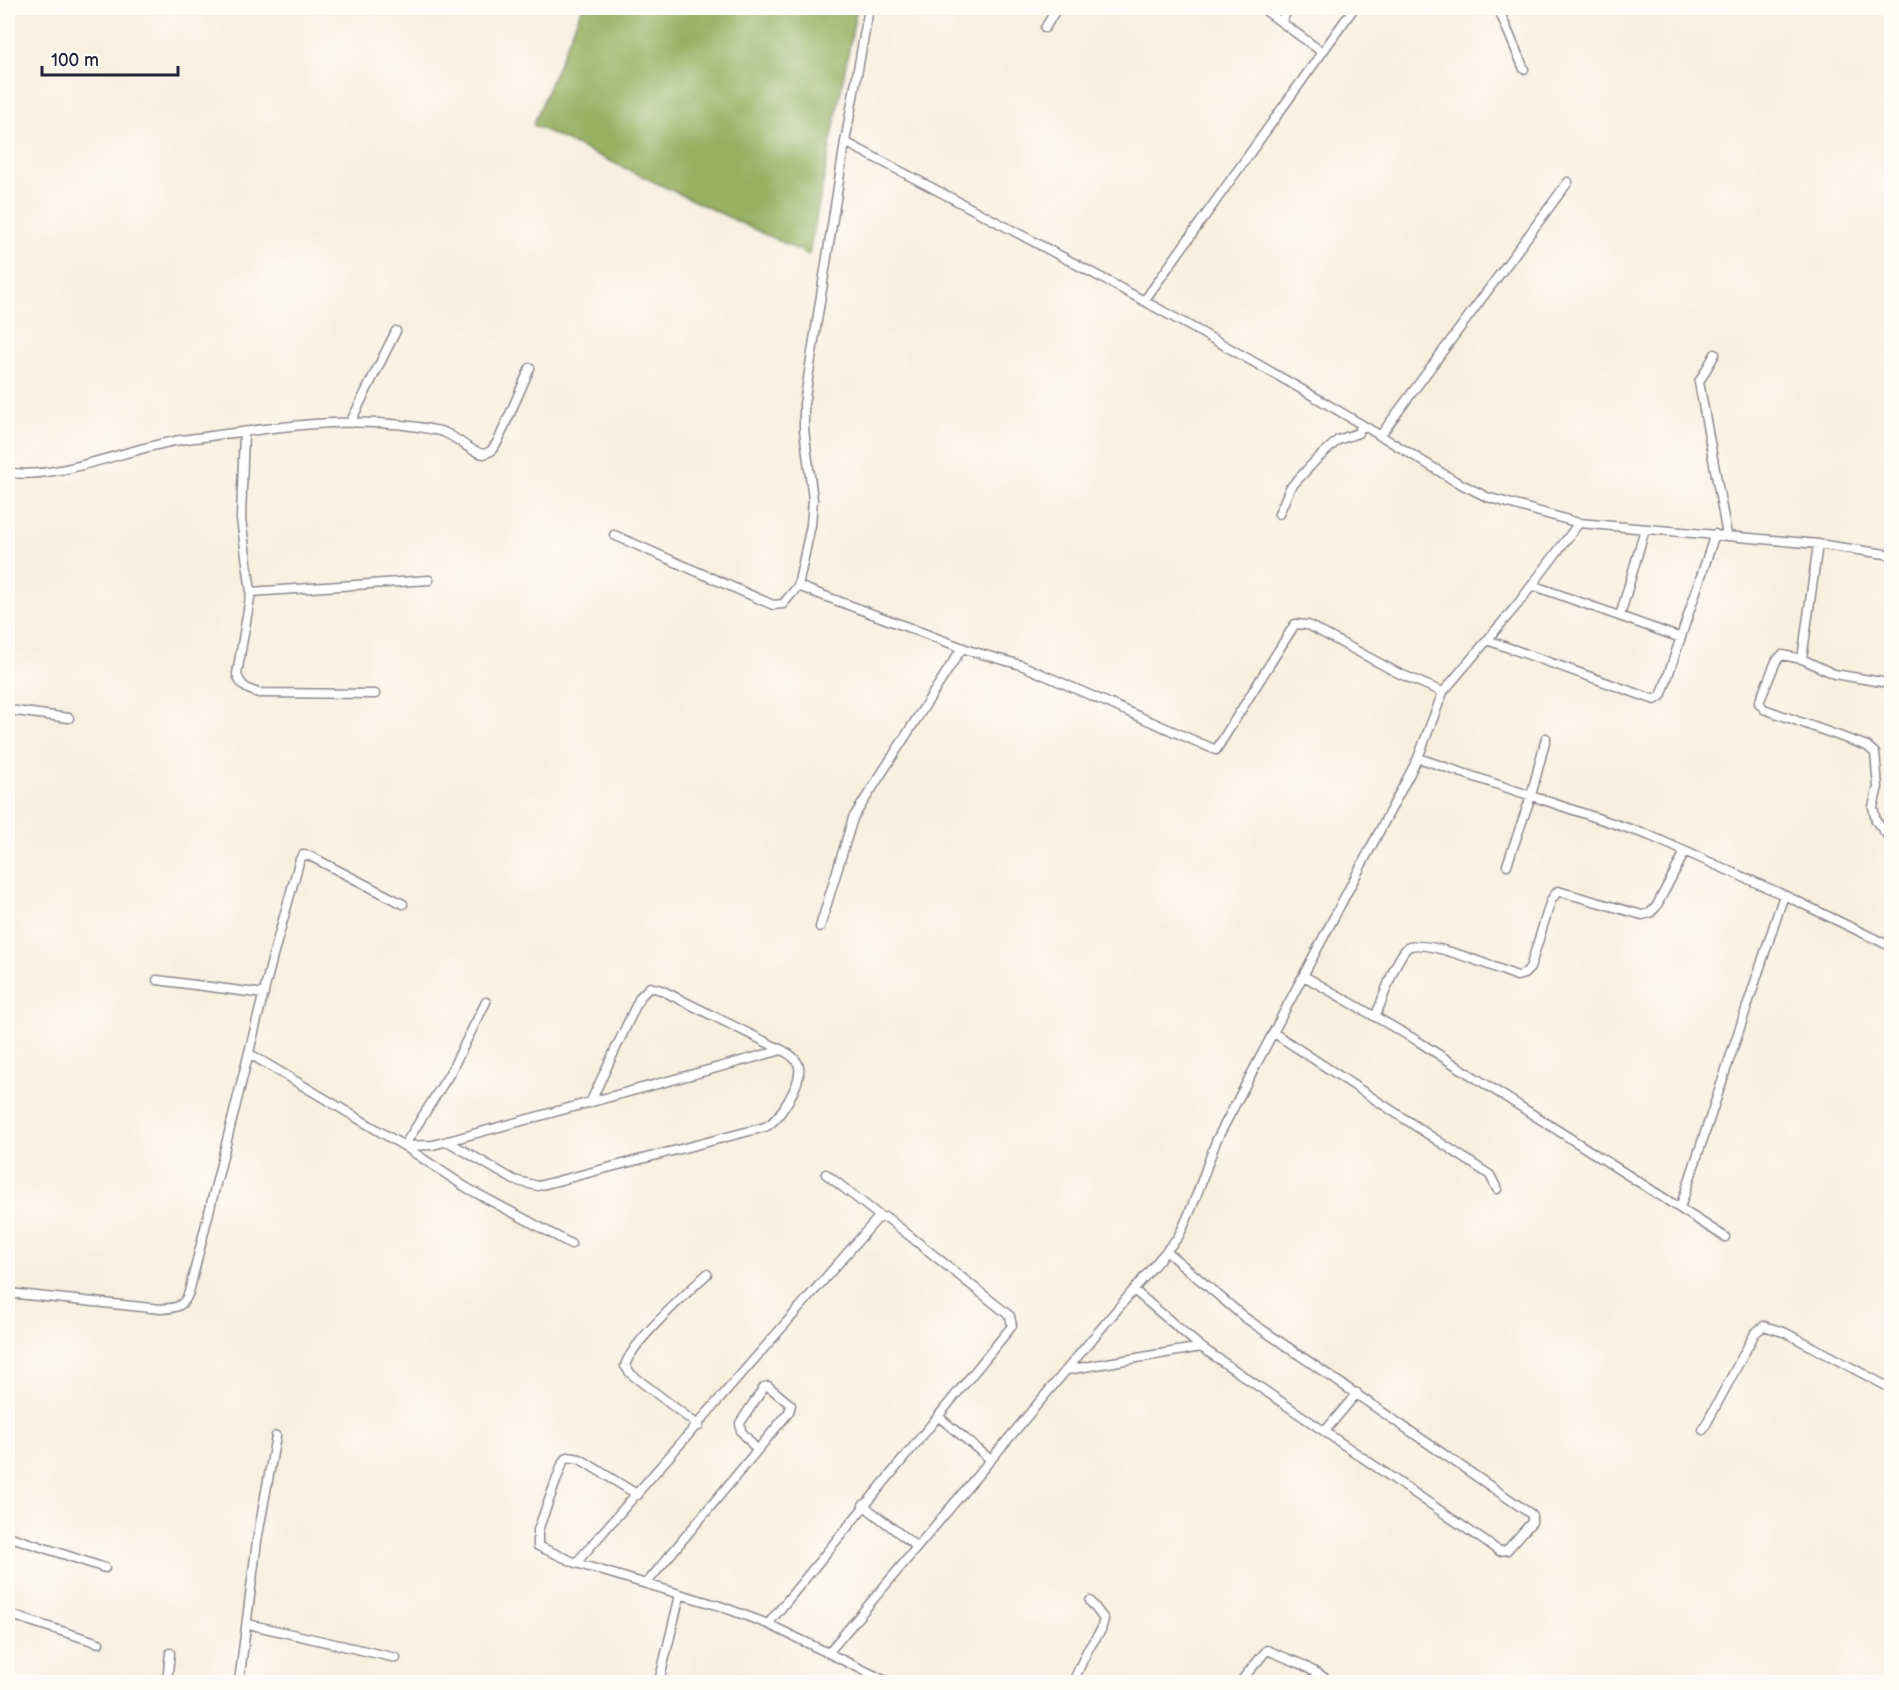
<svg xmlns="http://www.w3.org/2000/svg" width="1899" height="1690" viewBox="0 0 1899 1690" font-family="'Balsamiq Sans',sans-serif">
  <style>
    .forest { fill: #97b062; stroke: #5c694e; stroke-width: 1.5 }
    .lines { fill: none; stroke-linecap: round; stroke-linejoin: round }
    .street-casing { stroke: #8d888d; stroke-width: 11 }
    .street { stroke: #fff; stroke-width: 8 }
  </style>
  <rect width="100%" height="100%" fill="#fdfcf7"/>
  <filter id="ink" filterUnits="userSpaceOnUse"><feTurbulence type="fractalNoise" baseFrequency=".0167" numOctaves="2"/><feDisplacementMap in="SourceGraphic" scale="12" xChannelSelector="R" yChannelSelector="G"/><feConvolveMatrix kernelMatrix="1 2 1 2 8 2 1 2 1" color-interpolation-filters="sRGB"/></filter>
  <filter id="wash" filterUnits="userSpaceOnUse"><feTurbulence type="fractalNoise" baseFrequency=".008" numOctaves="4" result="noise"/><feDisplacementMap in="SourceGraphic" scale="24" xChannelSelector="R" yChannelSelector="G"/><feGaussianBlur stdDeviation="1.35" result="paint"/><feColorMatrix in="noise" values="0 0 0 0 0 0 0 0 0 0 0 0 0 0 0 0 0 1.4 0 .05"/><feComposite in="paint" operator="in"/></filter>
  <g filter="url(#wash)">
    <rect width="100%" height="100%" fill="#f8efdf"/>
    <path class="forest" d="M582 8H857L809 255 533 125Z"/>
  </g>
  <g filter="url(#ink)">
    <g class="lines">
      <defs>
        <path id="street" d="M1262 8 1322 52
          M1498 8 1524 69
          M1281 22 1289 8
          M1045 28 1057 8
          M845 142C1051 250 1257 358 1455 481L1487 497 1579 523 1818 544 1892 555
          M1144 301 1354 8
          M1715 354 1699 382 1727 535
          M350 423 396 331
          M244 432 241 519 251 592 237 674C240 686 248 690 259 693L375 694
          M1380 436 1568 182
          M8 472C53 482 131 447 181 440 265 429 356 412 440 431 456 435 467 451 484 454L491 451 498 441 530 368
          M1279 514 1290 488 1315 461 1338 440 1358 433 1362 425
          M614 535 773 605 783 604 798 586 811 525 813 499 804 430V404L845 142 869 8
          M1818 544 1802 659 1834 674 1882 682
          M1532 585 1681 638
          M798 586 971 651 1021 665 1216 750 1295 624 1308 625 1398 673 1443 692 1517 605 1579 523
          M251 592 429 580
          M1620 616 1645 529
          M1487 640 1655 700 1661 696 1664 688 1715 534
          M1802 659 1782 655 1776 661 1759 703 1764 709 1867 746 1875 753 1878 787 1873 807 1876 821 1892 841
          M8 710 69 718
          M1418 758 1648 835 1784 895 1892 947
          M1507 865 1531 796 1546 738
          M820 927 853 818 962 648
          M1304 976 1416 1040 1725 1237
          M157 980 264 994
          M1375 1017C1384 998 1393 964 1406 949 1418 935 1499 969 1517 976L1524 974 1530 968 1551 900 1558 891 1642 915 1650 913 1656 907 1685 852
          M1274 1033 1490 1175 1497 1189
          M250 1054 404 1146 450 1073 486 1002
          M447 1141 514 1180 538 1186 765 1127C779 1121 802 1083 799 1067 797 1058 789 1054 782 1050L661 990 650 987 640 997 590 1103
          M826 1174 881 1217
          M1680 1208 1784 895
          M571 1244 467 1188 404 1146 433 1145 782 1050
          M1135 1291 1201 1347 1499 1551 1507 1550 1532 1522V1515L1528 1512 1244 1317 1167 1252
          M8 1293 161 1309C176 1308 184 1307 189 1292L273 956 300 859 303 855 310 856 403 904
          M1067 1370 1201 1347
          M939 1417 991 1460
          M699 1426 631 1374 625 1366C631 1343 688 1292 707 1274
          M1703 1430 1755 1333 1764 1326 1786 1333 1892 1389
          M1325 1431 1357 1393
          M638 1495 580 1459 568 1457 563 1462 538 1530V1546L576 1563 720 1606 768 1624 888 1682
          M863 1505 917 1547
          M8 1536 105 1568
          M576 1563 877 1219 886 1217 1005 1312 1010 1316 1012 1326 768 1624
          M646 1584 789 1412 791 1405 768 1386 764 1387 740 1423 741 1431 757 1450
          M8 1614 99 1643
          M248 1624 396 1658
          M829 1652 1178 1237C1195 1206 1204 1172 1217 1139L1418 758 1443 692
          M167 1682 170 1653
          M239 1682 257 1541 276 1436
          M659 1682 680 1595
          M1073 1682 1087 1651 1101 1630 1104 1619 1090 1601
          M1240 1682 1267 1650 1301 1664 1332 1682"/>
      </defs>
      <use href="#street" class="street-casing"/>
      <use href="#street" class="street"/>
    </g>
  </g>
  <rect width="1899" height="1690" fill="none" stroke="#fdfcf7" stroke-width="30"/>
  <path d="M42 66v9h136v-9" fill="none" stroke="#22223b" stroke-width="3"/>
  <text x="51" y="66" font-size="18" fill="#22223b" stroke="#fdfcf7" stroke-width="4.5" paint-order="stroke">100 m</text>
</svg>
